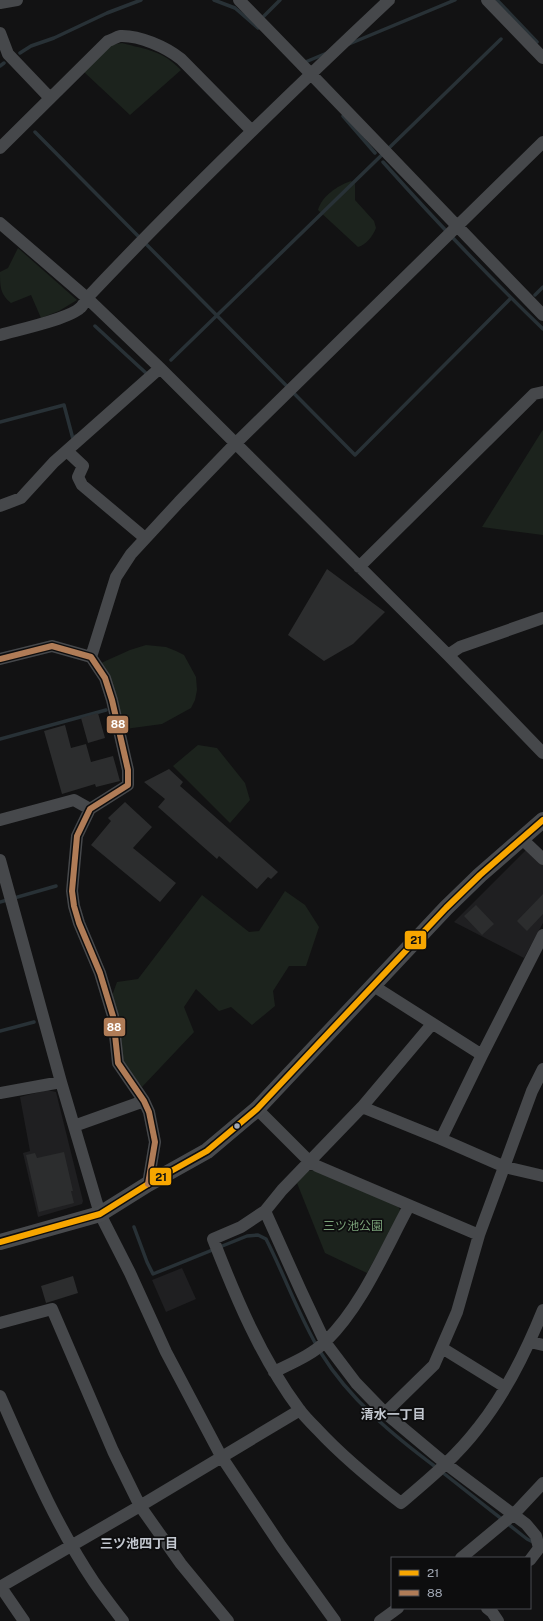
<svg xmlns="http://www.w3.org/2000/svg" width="543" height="1621" viewBox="0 0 543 1621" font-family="'Public Sans','Noto Sans JP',sans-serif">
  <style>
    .built { fill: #1f1f21 }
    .green { fill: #1c231d }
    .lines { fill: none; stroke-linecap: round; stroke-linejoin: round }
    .stream { stroke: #283136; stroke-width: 3.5 }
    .building { fill: #2c2d2e }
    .minor { stroke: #46484b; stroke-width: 12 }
    .major { stroke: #484a4d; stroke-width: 16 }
    .bus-1-casing { stroke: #0d0d0e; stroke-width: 9 }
    .bus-2-casing { stroke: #0d0d0e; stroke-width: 9 }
    .bus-1 { stroke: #f7a600; stroke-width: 6 }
    .bus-2 { stroke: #b07c57; stroke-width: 6 }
    .bus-dot { fill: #a2a9b5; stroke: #0d0d0e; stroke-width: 1.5 }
    .labels { text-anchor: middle; stroke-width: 3.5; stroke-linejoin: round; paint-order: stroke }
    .park-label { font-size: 12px; fill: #79a178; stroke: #0d0d0e }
    .neighbourhood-label { font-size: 13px; font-weight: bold; fill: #c3c8d0; stroke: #0d0d0e }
    .line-badge { stroke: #0d0d0e; stroke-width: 1.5 }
    .badge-label { font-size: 11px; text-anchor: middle; font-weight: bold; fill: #fff }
    .pale-badge-label { font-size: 11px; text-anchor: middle; font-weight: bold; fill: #111 }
  </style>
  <rect width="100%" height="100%" fill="#121213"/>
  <path class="built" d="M527 849 543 865V923L524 958 454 922Z
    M47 1090 56 1092 83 1201 82 1204 38 1217 23 1153 30 1151 20 1097Z
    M182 1268 196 1299 166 1312 152 1280Z"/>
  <path class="green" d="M122 43C147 50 162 50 181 70L130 115 84 72 111 45Z
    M351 181 355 184V200L374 221 376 228C373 236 366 245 358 247L318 210C322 196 337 186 351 181Z
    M18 248 77 300 59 311 41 318 31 295 11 303C0 294 0 286 0 272L8 268Z
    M543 430V535L482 527 542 431Z
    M146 645 166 647 176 651 184 655 196 677 197 690 195 700 191 708 162 724 125 729 101 663 130 650Z
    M198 745 217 748 245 783 250 800 230 823 173 766Z
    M285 891 305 905 319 927 306 966H289L273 991 275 1006 252 1025 231 1007 219 1011 196 989 184 1007 194 1032 142 1087 129 1072 123 1060 119 1018 112 996 117 982 138 979 202 895 249 932 259 931Z
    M315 1170 398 1206 401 1212 367 1273 325 1253 297 1183 307 1171Z"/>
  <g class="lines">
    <path class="stream" d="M214 0 235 8 258 28
      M497 0 537 42
      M264 16 280 0
      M349 44 455 0
      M20 53 31 46 54 38 107 13 141 0
      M303 63 327 53
      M0 66 4 63
      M343 116 375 153
      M35 132 355 455 511 298
      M383 162C434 219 487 275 543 329
      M535 295 543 287
      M95 326 147 374
      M171 360 501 39
      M0 422 64 405 73 439 76 436
      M0 739 106 710
      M0 902 56 886
      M0 1031 34 1022
      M134 1227 147 1262 153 1274 247 1236 258 1235 266 1239C285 1276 299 1317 321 1353 349 1399 394 1436 437 1468
      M442 1472 527 1539 535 1543"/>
  </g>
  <path class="building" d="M327 569 385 612 353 644 324 661 288 635Z
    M98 713 105 738 88 743 81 718Z
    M65 725 71 748 86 744 91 762 113 756 120 781 96 787 95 784 62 794 44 731Z
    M169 769 183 782 180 786 278 872 271 879 268 877 257 889 219 856 217 859 158 807 165 799 144 782Z
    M125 802 152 827 133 848 176 883 160 902 91 845 111 821 108 818Z
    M543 894V914L527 931 517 921Z
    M476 905 494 924 482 935 464 916Z
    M64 1152 73 1191H71L74 1203 39 1212 26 1155 35 1153 37 1158Z
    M73 1276 78 1293 46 1303 41 1286Z"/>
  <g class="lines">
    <path class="minor" d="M239 0C341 104 441 210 543 315
      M487 0 543 58
      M0 3 17 0
      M0 33 8 54 50 98
      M0 148 108 41C112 40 116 37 120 36 139 35 166 47 181 59L252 131
      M0 223 87 298 160 368 448 655 543 753
      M0 335C17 330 69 319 80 308 83 306 85 301 87 298 184 195 286 97 389 0
      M67 451 83 466 78 477 82 485 145 538
      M0 506 21 498 54 462 160 368
      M359 567 534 394 543 392
      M448 655 460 647 543 618
      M91 657 116 577 131 554 179 502 235 444 543 142
      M0 659 52 646 91 657 105 678 112 700 128 770V785L90 809 77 836 72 891 74 906 79 923 100 973 113 1016 118 1063 144 1101 149 1112 155 1142 148 1184
      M0 820 74 800 90 809
      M521 838 543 859
      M0 860 61 1082 100 1214 130 1273 166 1352 221 1456 281 1546 335 1621
      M372 985 482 1055
      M432 1024 362 1107 282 1190 265 1211 241 1227 213 1239C236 1298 261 1358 299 1409 304 1416 311 1423 317 1429 343 1457 371 1480 401 1503 428 1480 456 1457 478 1428 506 1393 526 1352 543 1310
      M0 1093 61 1082
      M362 1107 441 1139 505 1167 543 1176
      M257 1109 309 1161 317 1166 479 1235
      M74 1126 144 1101
      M441 1139 482 1055 543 935
      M265 1211 301 1291 325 1342 356 1383 385 1413 446 1464 526 1524 536 1536 539 1548 530 1560
      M0 1323 52 1309 113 1451 140 1506 181 1564 228 1621
      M530 1342 543 1345
      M442 1348 505 1387
      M274 1372C292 1363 312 1355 326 1341 362 1306 385 1250 409 1206
      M0 1396C28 1459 55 1524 94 1582 103 1595 113 1608 123 1621
      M385 1413 434 1365 457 1312 479 1235 532 1091 543 1069
      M461 1558 514 1514 543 1483
      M0 1586 24 1621
      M0 1587 140 1506 300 1410
      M487 1608 492 1612 498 1621
      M380 1621 398 1608"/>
    <path class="major" d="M0 1242 100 1214 148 1184 207 1151 257 1109 446 908 480 875 543 820"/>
    <defs>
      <path id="bus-1" d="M0 1242 100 1214 148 1184 207 1151 257 1109 446 908 480 875 543 820"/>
      <path id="bus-2" d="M0 659 52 646 91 657 105 678 112 700 128 770V785L90 809 77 836 72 891 74 906 79 923 100 973 113 1016 118 1063 144 1101 149 1112 155 1142 148 1184"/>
    </defs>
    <use href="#bus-1" class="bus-1-casing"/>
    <use href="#bus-2" class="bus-2-casing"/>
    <use href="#bus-1" class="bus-1"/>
    <use href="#bus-2" class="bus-2"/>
  </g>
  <circle class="bus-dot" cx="237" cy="1126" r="3.5"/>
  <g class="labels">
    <g class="park-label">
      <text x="353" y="1230">三ツ池公園</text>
    </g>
    <g class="neighbourhood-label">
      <text x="393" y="1419">清水一丁目</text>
      <text x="139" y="1548">三ツ池四丁目</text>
    </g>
  </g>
  <g class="line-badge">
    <rect x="106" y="715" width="23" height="19" rx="4" fill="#b07c57"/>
    <rect x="404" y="930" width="23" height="20" rx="4" fill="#f7a600"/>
    <rect x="103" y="1017" width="23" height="20" rx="4" fill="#b07c57"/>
    <rect x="149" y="1167" width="23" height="19" rx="4" fill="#f7a600"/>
  </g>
  <g class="badge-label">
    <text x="118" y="728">88</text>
    <text x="114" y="1031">88</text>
  </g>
  <g class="pale-badge-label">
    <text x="416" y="944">21</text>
    <text x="161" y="1181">21</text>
  </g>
  <rect x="391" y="1557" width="140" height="52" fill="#0d0d0e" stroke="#494b51"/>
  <rect x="399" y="1570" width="20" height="6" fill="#f7a600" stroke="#494b51"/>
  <text x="427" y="1577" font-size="12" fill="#a2a9b5">21</text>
  <rect x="399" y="1590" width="20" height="6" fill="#b07c57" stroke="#494b51"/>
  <text x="427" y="1597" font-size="12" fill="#a2a9b5">88</text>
</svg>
